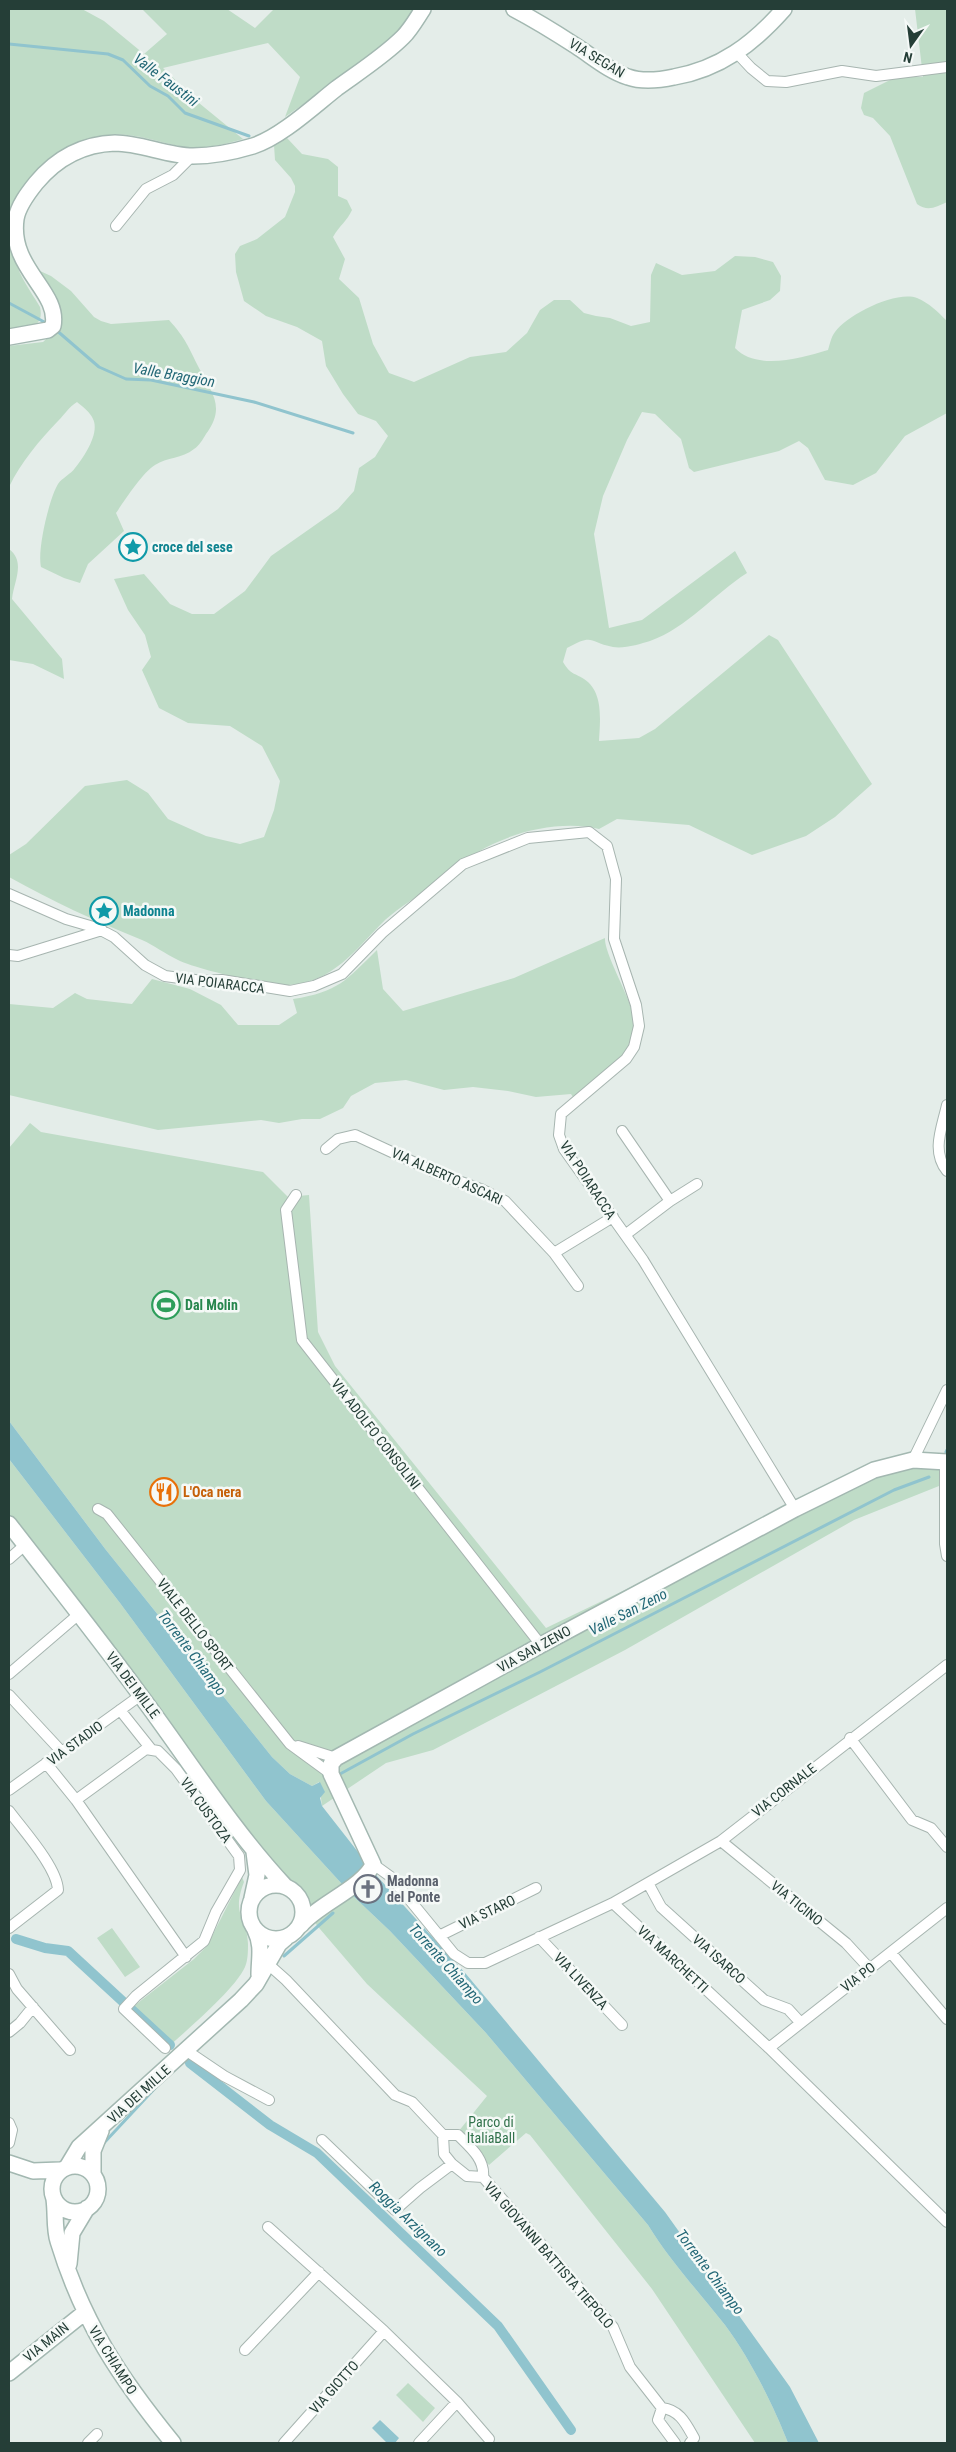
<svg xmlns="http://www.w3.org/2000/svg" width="956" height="2452" viewBox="0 0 956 2452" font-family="'Roboto Condensed',sans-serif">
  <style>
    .green { fill: #bfdcc7 }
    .water { fill: #90c4ce }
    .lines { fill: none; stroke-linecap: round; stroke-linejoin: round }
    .stream { stroke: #90c4ce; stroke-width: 3 }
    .canal { stroke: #90c4ce; stroke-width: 10 }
    .street-casing { stroke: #a7b5b0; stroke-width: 12 }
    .secondary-casing { stroke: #a3b8b1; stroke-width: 18 }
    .street { stroke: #fff; stroke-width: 10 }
    .secondary { stroke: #fff; stroke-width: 15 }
    .labels { text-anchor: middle; stroke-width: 5; stroke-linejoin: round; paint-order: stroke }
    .street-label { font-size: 14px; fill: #253e37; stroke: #f5f9f7 }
    .culture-label { font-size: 14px; font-weight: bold; fill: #0d838f; stroke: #f5f9f7; text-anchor: start }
    .leisure-label { font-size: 14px; font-weight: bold; fill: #27864d; stroke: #f5f9f7; text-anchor: start }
    .food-label { font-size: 14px; font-weight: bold; fill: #c56008; stroke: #f5f9f7; text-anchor: start }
    .worship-label { font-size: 14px; font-weight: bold; fill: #5b616d; stroke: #f5f9f7; text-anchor: start }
    .park-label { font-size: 14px; fill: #31724b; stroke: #f5f9f7 }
    .water-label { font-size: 15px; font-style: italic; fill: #226776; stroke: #f5f9f7 }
  </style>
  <rect width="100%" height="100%" fill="#e4ede9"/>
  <path class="green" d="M9 9H82L104 21 144 54 167 34 142 9H227L255 28 274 9H418L408 23 369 58 285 117 300 77 268 43 163 68 199 103 243 139C222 145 201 150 179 146 155 141 132 132 108 135 47 140 0 198 15 260 20 277 31 292 40 307 45 330 25 327 9 329Z
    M915 9H947V202C936 207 928 212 917 204L890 136 873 118 864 115 861 108 864 93 896 77H923Z
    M287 138 302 154 328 159 338 167V196L347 200 352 210C347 221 340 225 333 237L345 259 339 279 359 298 373 344 389 373 414 382 470 357 506 352 527 333 540 310 554 300H570L584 313 596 316 610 318 631 326 650 322 651 275 656 263 682 275 715 271 735 256 755 257 773 262 781 276 780 291 770 300 742 310 735 348C757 371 801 358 828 350 830 344 831 337 835 332 847 315 896 290 917 298 929 303 938 312 947 321V413L905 436 876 473 853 485 825 480 808 448 799 441 779 451 694 472 689 468 681 439 655 414 642 412 627 440 603 496 594 534 609 628 642 620 735 551 747 573C714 594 687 628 650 641 640 644 624 649 613 647 588 642 594 633 567 648L563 662C571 675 573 672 584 679 604 692 600 721 599 741L639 738 655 729 769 635 778 640 872 784 835 817 806 836 752 855 689 825 617 819 599 829C566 821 524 829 493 844 471 854 453 870 434 884 418 896 400 907 385 920 356 949 333 983 288 985 268 986 196 969 178 960 165 954 154 945 142 940 95 921 52 901 9 877V855L26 844 85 786 127 780 148 793 168 819 206 836 240 844 264 837 274 810 280 781 262 746 230 726 188 723 159 708 142 670 151 657 145 635 128 610 114 579 144 574 170 604 192 614H214L245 591 271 556 338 509 354 491 359 468 375 457 388 436 376 421 358 414 343 394 326 366 322 341 297 327 266 316 244 301 236 272 235 254 240 246 257 239 285 217 295 192V186L291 178 275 160 274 145Z
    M40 271 51 276 71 291 94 317 101 321 111 324 169 320C186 339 188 346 199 368 212 393 226 407 206 434 203 439 199 446 194 449 182 459 167 457 155 465 143 472 125 500 116 513L124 531 88 564 80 583 64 578 41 567C37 550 49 499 58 484 62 478 71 474 75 468 84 457 100 433 93 419 91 413 82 406 77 402 69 407 65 414 58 421 39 441 21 462 9 487V346L43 342 53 333 48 285Z
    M9 549C26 562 14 581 12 599L62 659 64 679 33 664 9 660Z
    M605 938C604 952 626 990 631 1008 634 1020 633 1035 634 1047L575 1100 571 1094 536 1097 508 1091 473 1087 444 1090 406 1080 375 1083 351 1096 343 1108 320 1119H302L279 1123 261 1120 158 1130 9 1095V1004L53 1008 75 993 87 999 132 1004 152 979 190 989 221 1005 238 1025H279L297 1013 293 999C339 992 346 980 377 950L383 989 403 1011 514 978Z
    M30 1123 41 1132 263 1172 288 1197 309 1195 318 1332 335 1366 546 1628 874 1470 945 1462 944 1484 854 1520 625 1650 433 1750 386 1763 322 1806 319 1782 312 1786 290 1774 272 1757 106 1550 9 1421V1148Z
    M9 1459 120 1603 266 1801 352 1895 390 1931 486 2033 648 2225C670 2261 699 2292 725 2325 749 2357 774 2406 788 2443H755L652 2289 530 2135 526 2133 489 2165 458 2132 487 2096 367 1984 320 1929 212 1794 9 1525Z
    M242 1877 244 1882C231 1916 247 1916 248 1944 248 1951 248 1960 245 1967 234 1991 184 2032 163 2052L125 2013 194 1959 207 1946Z
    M112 1928 140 1967 125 1977 97 1938Z
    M408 2383 435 2408 423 2422 396 2395Z"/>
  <path class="water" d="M9 1421 106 1550 272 1757 290 1774 312 1786 320 1782 325 1792 320 1798 322 1806 376 1875 466 1974 665 2212 790 2387 819 2443H788C774 2406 749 2357 725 2325 699 2292 670 2261 648 2225L486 2033 390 1931 352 1895 266 1801 120 1603 9 1459Z
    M380 2420 399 2438 395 2443H387L372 2428Z"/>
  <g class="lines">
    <path class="stream" d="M9 44 108 54 123 60 150 86 168 96 185 113 249 136
      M9 303 48 324
      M55 329 99 367 126 379 151 380 254 402 353 433
      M946 1452 947 1450
      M340 1774 413 1734 540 1672 894 1490 929 1477
      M284 1956 333 1913
      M103 2144 158 2085"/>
    <path class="canal" d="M16 1939 45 1948 68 1951 170 2045
      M190 2063 270 2125 317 2153 498 2326 571 2430"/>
    <defs>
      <path id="street" d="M737 53 751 68 767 81 786 82 842 71 876 76 947 67
        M116 226 146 189 173 175 192 156
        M9 894 66 919 97 928 114 937 145 965 165 976 202 981 222 980 290 991 314 986 342 974 382 933 463 864 528 838 589 832 607 846 616 879 614 939 636 1005 639 1026 634 1047 626 1059 561 1114 559 1135 564 1149 643 1260 795 1509
        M9 955 18 956 102 930
        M947 1105C942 1128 931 1151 947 1171
        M622 1131 670 1201 625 1235
        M326 1149 338 1139 355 1135 439 1174 483 1190 505 1201 554 1253 613 1217
        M296 1195 286 1210 302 1340 541 1645
        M670 1201 697 1184
        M554 1253 578 1286
        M913 1460 947 1390
        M945 1462V1544L947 1556
        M98 1509 107 1514 290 1744 331 1774
        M9 1559 25 1545
        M9 1674 79 1614
        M9 1695 62 1752
        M120 1710 151 1749
        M850 1738 912 1820 931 1828 947 1847
        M298 1746 336 1758
        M46 1763 76 1800 186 1957
        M9 1790 141 1695
        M76 1800 146 1749 158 1751 176 1769 239 1856 240 1870 216 1912 204 1941 136 1996 124 2009 165 2048
        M9 1811C23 1830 57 1867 58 1890L9 1928
        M721 1841 846 1943 869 1968
        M373 1864 391 1877 454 1954 468 1963H485L613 1903 769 2048 947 2222
        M648 1883 661 1907 764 2000 788 2009 800 2022
        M613 1903 721 1841 947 1665
        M439 1936 536 1888
        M539 1937 622 2025
        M891 1953 947 2019
        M268 1964 286 1980 395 2095 412 2102 443 2135 444 2154 452 2164 467 2176 483 2177
        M9 1974 17 1989 70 2050
        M9 2032 20 2023 33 2007
        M769 2048 947 1908
        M187 2051 224 2076 269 2100
        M9 2123 12 2130 9 2143
        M443 2135H458C470 2147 485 2159 483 2177L613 2327 630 2367 662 2408C680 2410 686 2424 694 2438L690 2443
        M322 2140 395 2210 420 2188 452 2164
        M268 2227 384 2331
        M245 2350 319 2272
        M662 2408 658 2420 675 2443
        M88 2443 97 2434
        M284 2443 384 2331 457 2402
        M419 2443 457 2402 489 2439"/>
      <path id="secondary" d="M514 9C535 20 556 33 576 46 593 57 609 71 628 77 642 82 660 80 674 77 720 69 753 44 784 9
        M9 337 48 330 53 326C60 291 9 269 16 219 18 206 28 193 36 183 56 159 83 144 115 143 141 143 167 156 193 156 214 156 233 152 253 146 281 137 314 106 337 88 359 72 384 56 403 37 411 29 417 18 423 9
        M9 1524C53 1581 98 1637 141 1696 188 1759 231 1828 285 1886
        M249 1912a27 27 0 1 1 54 0a27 27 0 1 1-54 0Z
        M252 1898 257 1875 254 1852
        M301 1925C317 1905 365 1886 373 1864L331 1774V1764L336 1758 541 1645 795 1509 874 1470 913 1460 947 1462
        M255 1930C263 1946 259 1958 259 1975
        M9 2163 33 2171 60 2170
        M52 2189a23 23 0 1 1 46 0a23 23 0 1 1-46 0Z
        M67 2167 79 2147 241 2000 256 1984 279 1944 286 1938
        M93 2174V2151L101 2131
        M54 2199C56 2213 54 2229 58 2241 83 2323 120 2378 173 2443
        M69 2264 72 2233 87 2208
        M9 2373 84 2313"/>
    </defs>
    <use href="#street" class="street-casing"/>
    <use href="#secondary" class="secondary-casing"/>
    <use href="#street" class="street"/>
    <use href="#secondary" class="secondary"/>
  </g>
  <defs>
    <symbol id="sight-ring" viewBox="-11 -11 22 22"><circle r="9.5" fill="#f5f9f7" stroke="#0f9aa8" stroke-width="1.5"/><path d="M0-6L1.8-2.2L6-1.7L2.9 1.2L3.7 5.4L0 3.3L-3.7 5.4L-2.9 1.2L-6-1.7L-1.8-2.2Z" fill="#0f9aa8"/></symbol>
    <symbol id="stadium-ring" viewBox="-11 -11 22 22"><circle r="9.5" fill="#f5f9f7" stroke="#2e9e5b" stroke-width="1.5"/><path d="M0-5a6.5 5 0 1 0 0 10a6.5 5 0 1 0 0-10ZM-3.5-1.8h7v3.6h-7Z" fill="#2e9e5b"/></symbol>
    <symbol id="restaurant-ring" viewBox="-11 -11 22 22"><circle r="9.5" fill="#f5f9f7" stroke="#e8710a" stroke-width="1.5"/><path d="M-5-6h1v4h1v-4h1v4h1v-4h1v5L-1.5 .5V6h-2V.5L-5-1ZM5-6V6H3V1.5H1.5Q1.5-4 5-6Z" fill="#e8710a"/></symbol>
    <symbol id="church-ring" viewBox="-11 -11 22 22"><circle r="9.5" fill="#f5f9f7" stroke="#6b7280" stroke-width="1.5"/><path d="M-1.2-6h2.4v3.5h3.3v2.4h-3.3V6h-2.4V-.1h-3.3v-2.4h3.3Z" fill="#6b7280"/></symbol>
  </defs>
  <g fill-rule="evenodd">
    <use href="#sight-ring" x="117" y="531" width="32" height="32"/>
    <use href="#sight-ring" x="88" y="895" width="32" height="32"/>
    <use href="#stadium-ring" x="150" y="1289" width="32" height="32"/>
    <use href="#restaurant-ring" x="148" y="1476" width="32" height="32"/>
    <use href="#church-ring" x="352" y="1873" width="32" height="32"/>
  </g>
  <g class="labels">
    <g class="street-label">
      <text transform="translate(597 58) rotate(31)" y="5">VIA SEGAN</text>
      <text transform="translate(220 983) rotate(7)" y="5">VIA POIARACCA</text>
      <text transform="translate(447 1176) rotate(24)" y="5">VIA ALBERTO ASCARI</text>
      <text transform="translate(588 1180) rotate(57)" y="5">VIA POIARACCA</text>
      <text transform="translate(376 1434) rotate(52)" y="5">VIA ADOLFO CONSOLINI</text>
      <text transform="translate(195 1625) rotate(52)" y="5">VIALE DELLO SPORT</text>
      <text transform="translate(534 1649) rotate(-29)" y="5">VIA SAN ZENO</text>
      <text transform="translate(133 1685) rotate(53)" y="5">VIA DEI MILLE</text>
      <text transform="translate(75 1743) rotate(-36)" y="5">VIA STADIO</text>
      <text transform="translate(784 1790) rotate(-38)" y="5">VIA CORNALE</text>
      <text transform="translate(206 1810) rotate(54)" y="5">VIA CUSTOZA</text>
      <text transform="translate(797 1903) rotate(39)" y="5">VIA TICINO</text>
      <text transform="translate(487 1912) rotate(-26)" y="5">VIA STARO</text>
      <text transform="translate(673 1959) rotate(43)" y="5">VIA MARCHETTI</text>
      <text transform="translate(719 1959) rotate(42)" y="5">VIA ISARCO</text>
      <text transform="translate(858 1977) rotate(-37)" y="5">VIA PO</text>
      <text transform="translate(581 1981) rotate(47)" y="5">VIA LIVENZA</text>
      <text transform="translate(139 2094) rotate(-42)" y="5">VIA DEI MILLE</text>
      <text transform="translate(549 2255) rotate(49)" y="5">VIA GIOVANNI BATTISTA TIEPOLO</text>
      <text transform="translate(46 2342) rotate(-39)" y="5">VIA MAIN</text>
      <text transform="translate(113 2360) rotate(58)" y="5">VIA CHIAMPO</text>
      <text transform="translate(334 2387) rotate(-48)" y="5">VIA GIOTTO</text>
    </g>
    <g class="culture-label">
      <text x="152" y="552">croce del sese</text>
      <text x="123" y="916">Madonna</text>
    </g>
    <g class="leisure-label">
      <text x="185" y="1310">Dal Molin</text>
    </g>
    <g class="food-label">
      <text x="183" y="1497">L'Oca nera</text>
    </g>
    <g class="worship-label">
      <text x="387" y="1886">Madonna<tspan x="387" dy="16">del Ponte</tspan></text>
    </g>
    <g class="park-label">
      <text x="491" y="2127">Parco di<tspan x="491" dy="16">ItaliaBall</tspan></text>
    </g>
    <g class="water-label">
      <text transform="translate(166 80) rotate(37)" y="5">Valle Faustini</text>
      <text transform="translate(174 375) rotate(10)" y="5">Valle Braggion</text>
      <text transform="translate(628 1612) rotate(-27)" y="5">Valle San Zeno</text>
      <text transform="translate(192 1653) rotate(53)" y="5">Torrente Chiampo</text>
      <text transform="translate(446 1964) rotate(48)" y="5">Torrente Chiampo</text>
      <text transform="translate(408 2219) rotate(44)" y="5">Roggia Arzignano</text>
      <text transform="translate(710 2272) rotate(53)" y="5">Torrente Chiampo</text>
    </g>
  </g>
  <rect width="956" height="2452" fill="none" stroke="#253e37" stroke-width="20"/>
  <g transform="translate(911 45) rotate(194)" stroke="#f5f9f7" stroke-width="4" paint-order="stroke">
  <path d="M0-4L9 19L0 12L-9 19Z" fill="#253e37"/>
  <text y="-8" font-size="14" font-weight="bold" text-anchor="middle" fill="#253e37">N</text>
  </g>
</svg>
